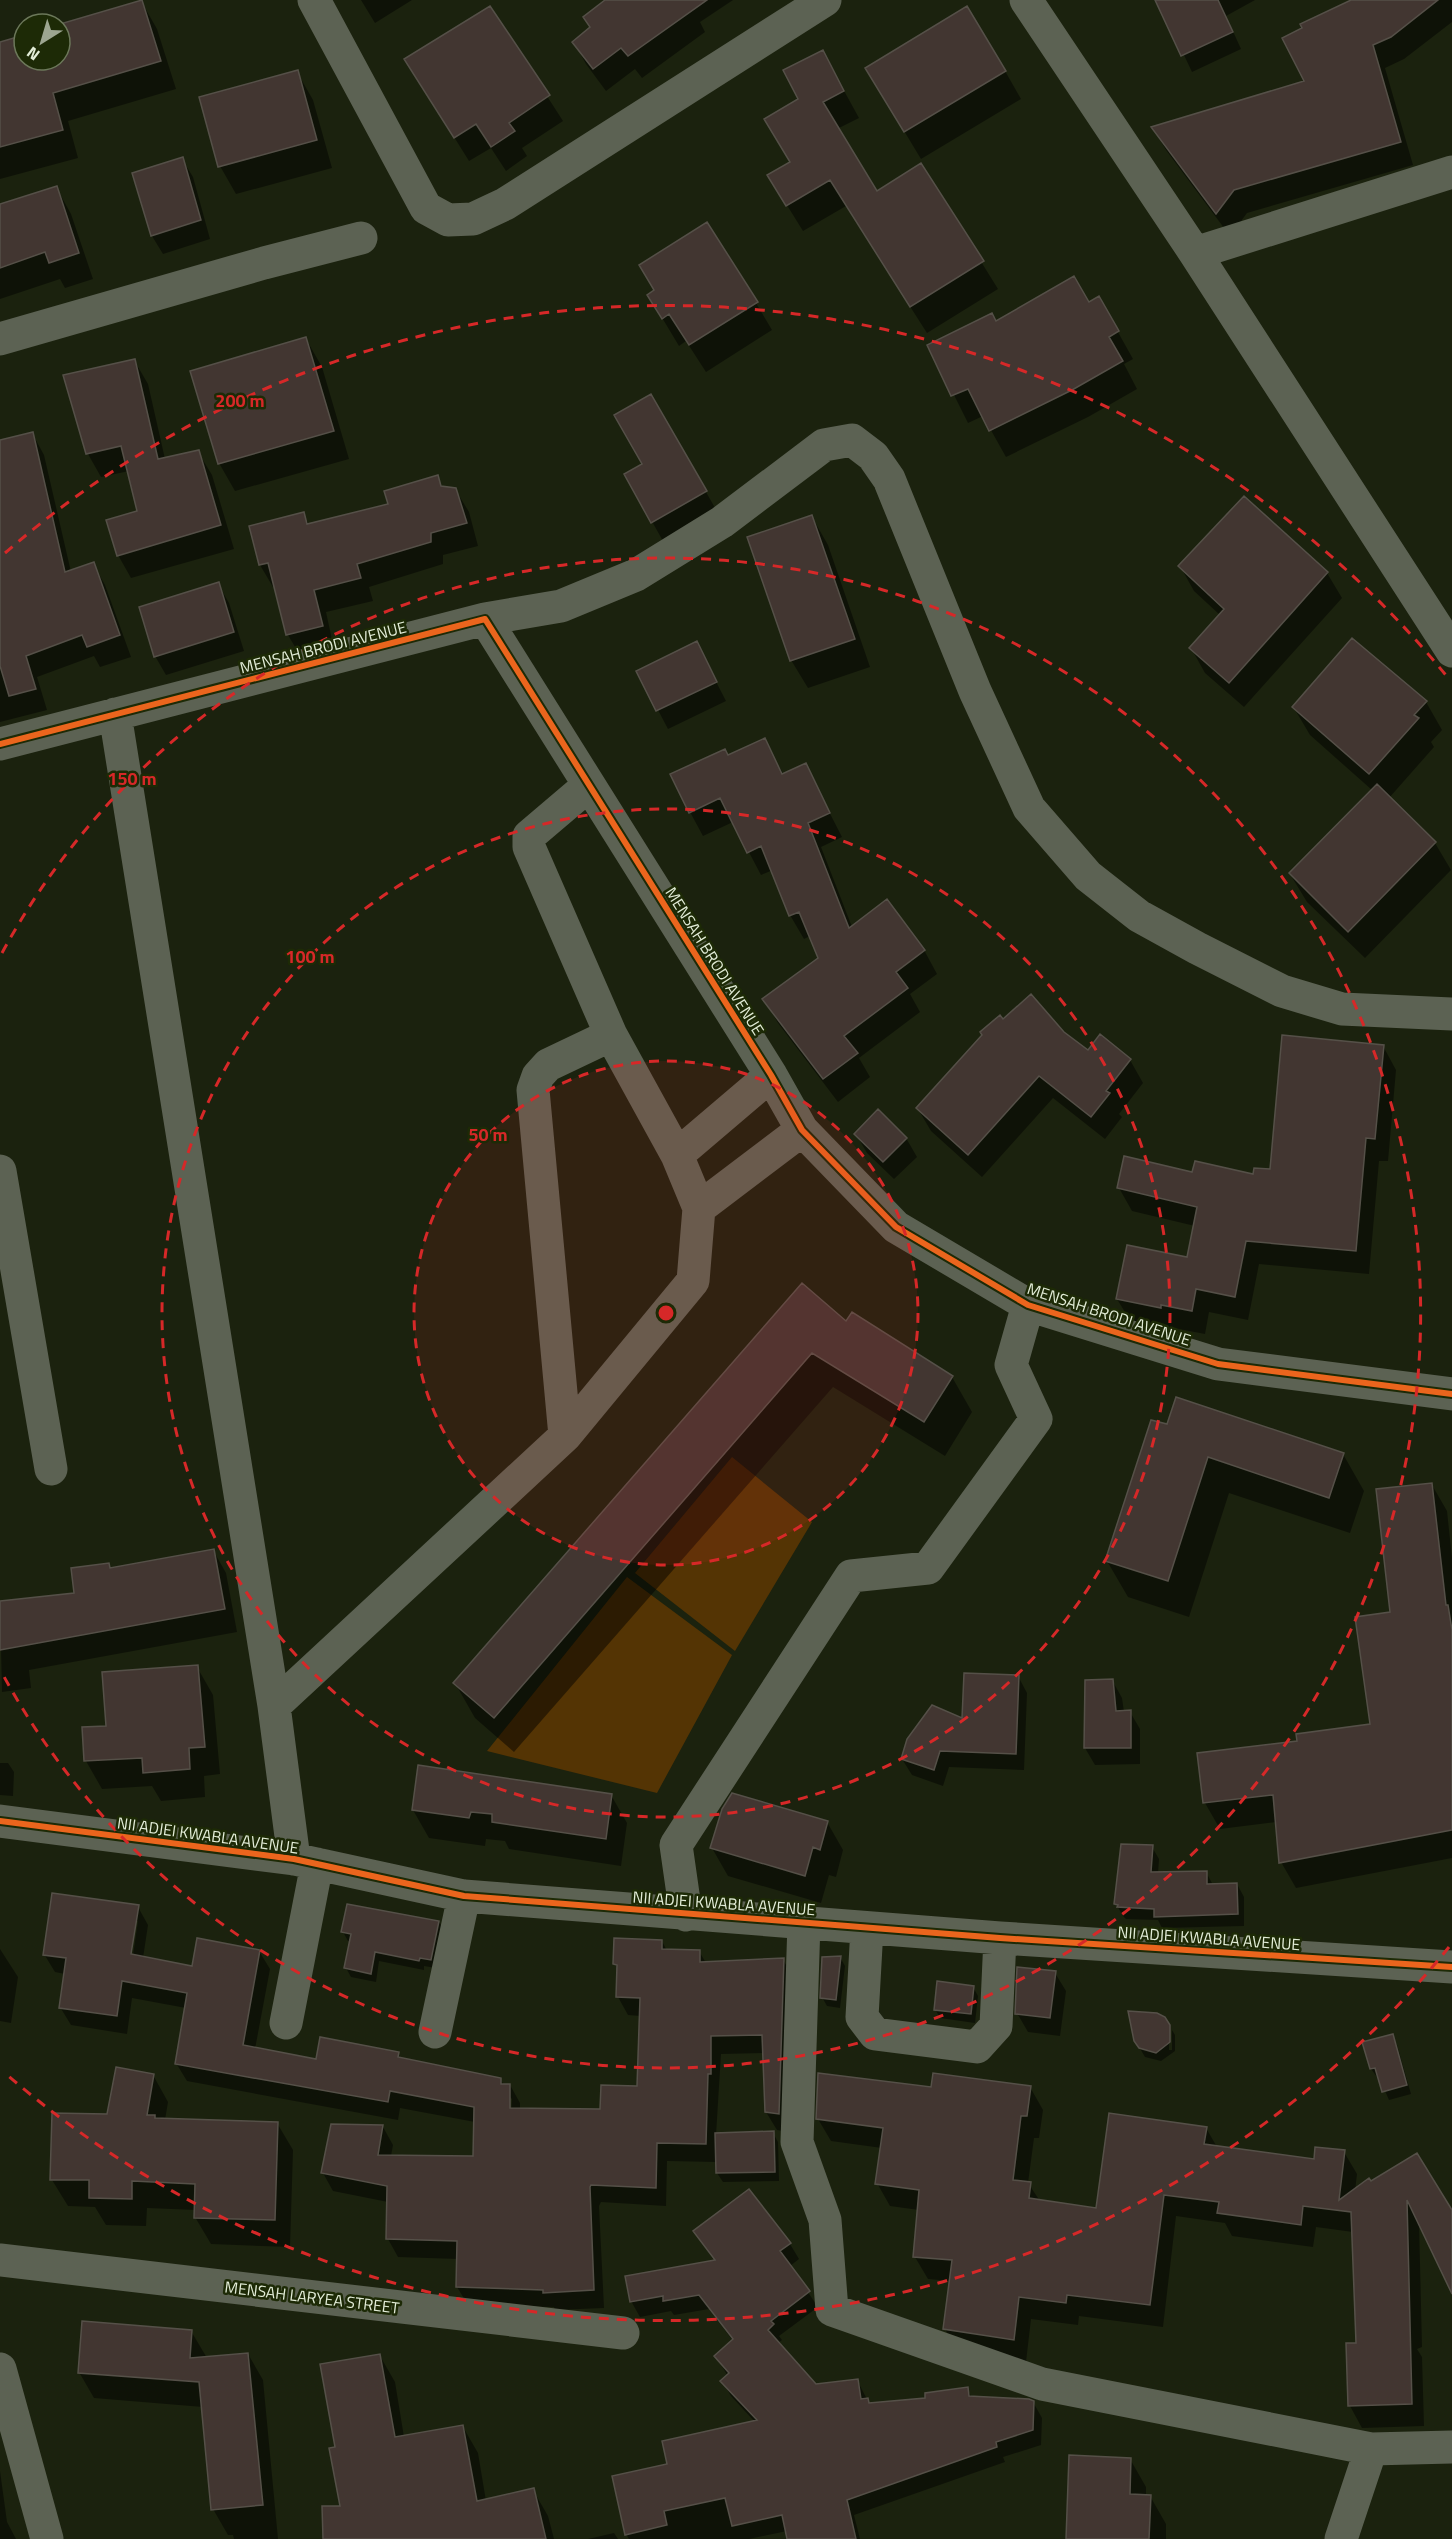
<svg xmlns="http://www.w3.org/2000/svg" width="1452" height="2539" viewBox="0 0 1452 2539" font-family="'Titillium Web',sans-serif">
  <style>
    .green { fill: #543404 }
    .shadow { fill: #0007; fill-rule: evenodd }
    .building { fill: #423631; stroke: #555048; stroke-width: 1.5 }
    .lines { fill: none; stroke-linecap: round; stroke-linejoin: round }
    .minor { stroke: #5c6253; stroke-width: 33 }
    .cycleway-casing { stroke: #1d2a06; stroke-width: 10 }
    .cycleway { stroke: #eb651d; stroke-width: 6 }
    .ring { fill: none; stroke: #d62828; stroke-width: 3; stroke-dasharray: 10 8 }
    .labels { text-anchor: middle; stroke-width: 5; stroke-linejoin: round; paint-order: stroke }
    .street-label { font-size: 16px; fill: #e3edd8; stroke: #1d2a06 }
    .centre { fill: #d62828; stroke: #1d2a06; stroke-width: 3 }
    .ring-label { font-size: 18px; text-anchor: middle; font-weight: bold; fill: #d62828; stroke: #1d2a06; stroke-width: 5; stroke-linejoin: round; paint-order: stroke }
  </style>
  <rect width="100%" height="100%" fill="#1b220e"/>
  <path class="green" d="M732 1457 812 1522 735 1651 635 1573Z
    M627 1577 732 1655 657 1793 487 1751Z"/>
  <path class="shadow" d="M361 0H412L375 23Z
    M608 0H733L700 22 705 32 642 78 635 69 606 91 586 64 574 42 591 28Z
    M1158 0H1255L1226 16 1241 49 1192 72Z
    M1355 0H1452V22L1404 59 1385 68 1413 165 1247 213 1230 236 1166 150 1153 128 1306 81Z
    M141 1 157 29 176 89 68 121 78 158 0 179V44L24 36V60H60V26Z
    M490 8 563 121 522 148 527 156 506 171 491 148 469 161 421 84Z
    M1005 71 1021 99 921 159 883 96Z
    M297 72 313 100 332 168 236 194 220 166Z
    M837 78 859 118 837 129 876 193 921 165 998 289 927 333 846 206 803 231 785 202 791 163 766 119Z
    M182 159 193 177 210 239 163 254 152 236Z
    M56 187 71 214 93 279 65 288 60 279 0 299V206Z
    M649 296 756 303 772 330 706 372 686 341 679 346Z
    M1089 304 1114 325 1133 359 1124 364 1137 389 1088 417 1006 457 983 416 968 423 929 345 996 323Z
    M306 339 322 367 349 459 235 491 219 463Z
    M134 360 148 384 165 459 198 452 212 475 234 549 131 578 118 555 139 512 129 471 101 477 88 454 65 376Z
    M651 396 722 520 668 550 626 475 644 465Z
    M32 433 44 455 71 572 93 564 105 585 131 657 100 667 94 656 37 677 47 710 0 722V441Z
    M437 477 443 488 455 489 469 512 478 546 443 555V564L369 587 373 601 326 612 334 649 301 657 288 635 275 587H273L260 565 303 514 309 524 390 505Z
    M1244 499 1327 573 1342 598 1244 707 1205 673 1191 648 1220 615 1194 591 1180 566Z
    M812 517 828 545 870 667 808 688 791 660Z
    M218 584 229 603 244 651 166 675 155 656Z
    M696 643 726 701 668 729 638 672Z
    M1426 702 1442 730 1431 742 1434 747 1389 798 1435 843 1451 870 1365 958 1307 902 1290 874 1372 790 1310 735 1294 708Z
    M764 740 784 775 805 765 842 837 821 847 852 927 924 950 937 974 910 994 920 1012 859 1058 870 1077 838 1102 778 1023 764 999 820 958 810 936 804 939 790 915 773 870 761 875 733 822 703 836 690 812 728 757Z
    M1003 1021 1063 1034 1088 1052 1130 1060 1143 1083 1119 1114 1122 1117 1105 1139 1053 1098 982 1177 931 1131 918 1109Z
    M1383 1046 1396 1070 1388 1161H1379L1369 1274 1259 1264 1248 1320 1209 1312 1205 1334 1174 1328V1331L1131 1322 1117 1299 1188 1258 1195 1226 1132 1211 1119 1188 1193 1174 1254 1176 1271 1171Z
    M856 1134 906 1138 917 1157 894 1179 867 1153Z
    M802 1285 846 1324 952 1377 972 1412 945 1456 833 1387 514 1752 475 1718 455 1683Z
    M1152 1422 1343 1454 1364 1491 1350 1533 1229 1493 1189 1617 1128 1597 1107 1561Z
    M1432 1485 1447 1511 1452 1558V1858L1296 1888 1281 1862 1277 1822 1220 1829 1205 1803 1372 1725 1392 1614Z
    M213 1550 226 1573 237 1632 29 1670 31 1688 2 1692 0 1603 76 1594 109 1565 111 1569Z
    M197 1667 213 1695 220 1774 204 1776 205 1797 161 1801 152 1786 102 1789 86 1761 83 1729 108 1727Z
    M1018 1676 1027 1693 1024 1770 949 1767 943 1786 912 1775 902 1759 964 1721Z
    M1112 1680 1122 1698 1124 1712H1130L1140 1729V1764L1095 1765 1085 1748Z
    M0 1763H8L14 1772 13 1796 0 1795Z
    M611 1795 627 1823 621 1866 509 1849 505 1841 486 1839 485 1846 429 1838 413 1810Z
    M827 1822 843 1850 836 1877 829 1875 821 1903 728 1876 712 1848Z
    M1152 1847 1159 1859 1158 1874 1206 1872 1213 1885 1237 1884 1244 1897V1926L1162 1928 1158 1920 1126 1919 1123 1916 1116 1904Z
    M138 1907 148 1925 143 1958 193 1967 259 1951 270 1969 255 2049 317 2061 398 2053 401 2059 500 2079 504 2085H510L520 2103V2110H602L638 2088 641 2016 628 2015 618 1997 619 1971 615 1964 662 1941 667 1951H699L706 1963 783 1960 794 1978 789 2132 777 2130 766 2112 764 2053 721 2054 716 2135 773 2133 778 2142 779 2181 723 2182 717 2173V2162L667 2161 666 2206 601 2202 599 2206 604 2308 555 2310 554 2307 468 2305 457 2287 458 2259 398 2257 388 2239V2202L333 2191 323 2173 383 2127 393 2145 391 2156 475 2158V2122L400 2108 398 2120 187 2081 176 2063 186 2008 132 1998 127 2034 71 2025 60 2007 65 1974 55 1972 44 1954ZM135 1921H138L132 1962H129ZM509 2096 512 2099 511 2116H508Z
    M439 1922 444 1931 436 1968 424 1966V1970L379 1961 376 1982 351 1977 346 1968 351 1941H348L343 1932Z
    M0 1949 18 1977 11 2023 0 2021Z
    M840 1957 845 1966 840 2008 827 2006 822 1997Z
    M1055 1973 1066 1991 1060 2036 1028 2032 1017 2013Z
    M973 1987 978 1996 975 2023 940 2018 935 2009Z
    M1169 2026V2050H1172V2030L1175 2035V2051L1161 2061 1145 2057 1135 2040Z
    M1392 2036 1397 2045 1411 2094 1389 2100 1379 2077H1377L1371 2069Z
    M153 2075 168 2102 165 2120 277 2123 293 2150 290 2247 211 2244 195 2217 196 2210 147 2208 146 2226 106 2225 95 2207 68 2206 52 2180 109 2115Z
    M1030 2087 1043 2110 1039 2138H1034L1028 2183 1040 2201 1097 2209 1206 2128 1217 2147 1315 2161 1344 2152 1357 2174 1355 2191 1371 2183 1452 2213V2291L1419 2222 1422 2347 1417 2349 1422 2357 1424 2426 1362 2428 1350 2406 1357 2344 1353 2232 1316 2227 1313 2247 1232 2236 1225 2223 1176 2216 1163 2327 1079 2316 1078 2325 1031 2319 1026 2362 958 2352 945 2329 951 2281 928 2279 915 2257 919 2210 890 2206 877 2183 882 2148 831 2141 818 2119 933 2089Z
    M749 2191 790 2244 799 2259 790 2266 818 2307 779 2336 782 2340 778 2343 816 2386 857 2380 870 2405 927 2399 967 2389 972 2398 1033 2402 1042 2418 1041 2445 1003 2457 1005 2462 854 2515 860 2539H789L787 2531 749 2539H629L626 2534 669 2466 755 2422 731 2396 722 2381 728 2376 716 2357 733 2341 709 2309 674 2315 671 2311 640 2317 631 2301 715 2262 695 2232Z
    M191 2331 207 2358 248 2354 263 2380 278 2539H234L233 2535H228L213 2509 203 2407 94 2398 79 2372Z
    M380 2356 395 2382 404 2437 463 2427 478 2453 486 2501 533 2490 548 2516 554 2539H325L342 2507 337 2448Z
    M1130 2459 1146 2487V2496H1150L1166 2524V2539H1068Z
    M0 2471 7 2522 16 2539H0Z
    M614 2533 618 2539H588Z"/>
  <path class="building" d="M142 0 161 61 53 93 63 130 0 147V42L24 35V60H60V24Z
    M605 0H707L628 56 621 48 593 69 572 42 590 27 583 17Z
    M1155 0H1218L1233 32 1181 56Z
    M1351 0H1438L1391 37 1373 45 1401 142 1234 190 1216 214 1151 127 1304 81 1282 38 1302 28 1300 24Z
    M490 6 550 95 509 123 515 131 491 147 476 124 454 138 404 59Z
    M967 6 1006 71 904 132 865 68Z
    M823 50 844 91 823 102 877 191 921 163 984 261 910 307 830 180 786 206 767 175 790 162 764 119 798 99 783 70Z
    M298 70 317 140 218 167 199 97Z
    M183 157 201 220 151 236 132 173Z
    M57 186 79 253 49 263 45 252 0 268V204Z
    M707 222 758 302 689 345 669 314 662 319 647 295 654 290 639 265Z
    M1074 276 1089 302 1099 296 1119 331 1109 337 1123 361 1072 390 989 431 968 389 951 396 927 345 992 313 996 321Z
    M306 337 334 431 218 464 190 371Z
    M135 359 158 459 199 450 221 525 117 556 106 520 137 511 121 446 86 454 63 375Z
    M651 394 707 491 651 523 624 474 642 464 614 415Z
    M33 432 65 572 94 562 120 635 87 647 82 635 26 656 36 689 9 696 0 666V440Z
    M438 475 441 486 456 488 467 523 431 533V542L357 564 361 578 314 590 323 626 286 635 268 563 259 565 249 526 304 512 307 524 388 504 384 491Z
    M1244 496 1328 572 1229 683 1189 648 1224 609 1178 566Z
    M812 515 855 639 790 661 747 537Z
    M219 582 234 632 154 657 139 607Z
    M1352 638 1427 701 1414 715 1419 718 1369 774 1292 707Z
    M697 641 717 682 656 711 636 671Z
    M765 738 782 774 806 763 830 813 808 823 849 928 887 899 925 950 896 972 908 988 844 1036 858 1053 823 1079 762 999 818 958 799 912 789 916 761 846 747 853 720 798 689 813 670 774 725 749 728 755Z
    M1377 784 1436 842 1348 932 1289 873Z
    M1031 994 1064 1032 1088 1050 1100 1034 1131 1059 1106 1091 1110 1093 1091 1117 1039 1076 968 1155 916 1108 982 1035 980 1032 1000 1015 1003 1019Z
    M1282 1035 1384 1045 1375 1139 1366 1138 1356 1251 1246 1241 1235 1297 1196 1289 1192 1311 1161 1305V1308L1116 1299 1127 1245 1187 1257 1197 1207 1117 1188 1124 1156 1192 1172 1195 1161 1253 1174 1254 1168 1270 1169Z
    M878 1109 907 1138 883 1162 854 1134Z
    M802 1283 846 1321 852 1312 953 1376 924 1422 812 1353 494 1718 453 1683Z
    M1176 1397 1344 1453 1329 1498 1208 1457 1168 1581 1105 1561 1151 1420 1167 1424Z
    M1432 1483 1446 1605H1448L1452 1630V1830L1279 1863 1273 1795 1203 1803 1197 1753 1297 1741 1296 1734 1370 1724 1355 1617 1390 1612 1376 1489Z
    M214 1549 225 1609 0 1650V1601L74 1593 71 1568 109 1563 110 1568Z
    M198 1665 205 1747 189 1748 190 1769 143 1773 142 1758 84 1761 82 1727 106 1726 102 1672Z
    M964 1673 1019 1675 1016 1754 940 1751 934 1770 901 1759 907 1739 932 1705 962 1718Z
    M1113 1679 1116 1711 1131 1710V1748H1084L1085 1680Z
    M418 1765 612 1794 606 1839 492 1822V1814L471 1812 469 1818 412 1810Z
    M732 1793 828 1821 820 1850 813 1847 805 1876 710 1848 722 1809Z
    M1121 1844 1153 1845 1151 1872 1207 1871V1884L1237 1883 1238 1914 1154 1917V1909L1117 1907 1118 1905 1114 1904Z
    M52 1893 139 1905 131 1954 192 1966 197 1938 260 1950 243 2045 316 2059 320 2037 399 2052 398 2057 501 2078V2084H510V2108L600 2109 601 2085 637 2086 640 1998 616 1997 617 1965 613 1964 614 1938 662 1940V1949L700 1950V1962L784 1958 779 2114 765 2112 762 2035 711 2036V2074H708L706 2144 657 2143 656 2188 591 2185 590 2187 594 2290 543 2293V2290L456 2287 457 2241 386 2239 387 2186 321 2173 331 2124 383 2125 378 2155 473 2156 474 2107 390 2091 388 2102 175 2064 187 1993 122 1981 117 2016 59 2008 66 1958 43 1955Z
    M347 1904 439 1921 431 1960 420 1958 419 1961 375 1952 371 1974 344 1968 351 1934 341 1932Z
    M841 1956 836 2000 820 1998 822 1957Z
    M1017 1967 1056 1971 1050 2018 1015 2014Z
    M937 1981 974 1986 971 2014 934 2010Z
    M1128 2011 1157 2013 1165 2017 1170 2025V2042L1156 2053 1139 2048 1134 2041Z
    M1393 2034 1407 2085 1382 2092 1375 2068 1370 2069 1362 2042Z
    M116 2067 154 2074 147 2115H155V2118L278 2122 275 2220 194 2218 195 2184 132 2181V2199L89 2198V2180H50L52 2113 107 2114Z
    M818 2073 931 2087 933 2073 1031 2086 1027 2116H1021L1013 2180 1031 2182 1029 2198 1096 2208 1109 2113 1207 2127 1204 2144 1314 2159 1315 2147 1345 2150 1339 2200 1369 2178 1371 2181 1417 2153 1452 2210V2294L1407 2200 1412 2404 1348 2406 1346 2343H1356L1351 2212 1303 2206 1301 2225 1217 2213 1219 2202 1164 2195 1150 2305 1067 2295 1066 2303 1019 2297 1014 2340 943 2329 952 2260 913 2257 919 2190 875 2184 883 2128 816 2119Z
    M774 2131 775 2172 716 2173 715 2133Z
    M749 2189 791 2243 780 2251 810 2291 771 2321 774 2324 768 2330 816 2384 858 2379 861 2399 868 2398 869 2403 925 2398V2393L968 2387 969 2396 1029 2399 1034 2401 1033 2430 996 2442 997 2447 847 2500 856 2539H787L782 2515 732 2526 725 2498 664 2511 667 2525 625 2535 612 2476 667 2464 662 2441 757 2420 720 2381 729 2373 714 2356 733 2339 699 2295 663 2301V2296L630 2302 625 2276 715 2260 693 2231Z
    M82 2321 192 2330 190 2358 248 2353 263 2505 211 2510 199 2382 78 2373Z
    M380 2354 395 2437 463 2425 477 2501 534 2488 546 2539H323L322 2506H340L329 2448 335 2447 320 2364Z
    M1069 2455 1131 2458 1130 2494 1151 2495 1149 2539H1066Z"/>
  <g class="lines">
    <path class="minor" d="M314 0 426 208 448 220 473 219 505 204 825 0
      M1026 0 1195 253 1452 651
      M1195 253 1452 172
      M0 339 264 263 361 238
      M485 619 561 606 636 575 722 522 824 445 852 440 873 456 889 479 975 691 1029 808 1088 876 1139 916 1197 948 1282 991 1342 1009 1452 1014
      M115 714 274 1706 294 1859
      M0 744 485 619 771 1075 802 1130 896 1227 1028 1305 1218 1364 1452 1394
      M589 785 529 836V847L611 1035 677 1155 699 1208
      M677 1155 771 1075
      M0 1171 51 1469
      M565 1436 533 1090 538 1076 548 1065 611 1035
      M274 1706 565 1436 693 1281 699 1208 802 1130
      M0 1821 294 1859 464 1896 1000 1938 1452 1967
      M686 1915 676 1845 851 1576 928 1568 1036 1419 1011 1365 1028 1305
      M804 1922 797 2142 825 2220 832 2310 1042 2384 1371 2449
      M867 1928 862 2017 875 2034 977 2047 996 2026 1000 1938
      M286 2023 317 1864
      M435 2032 464 1896
      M0 2260 623 2333
      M0 2369 47 2539
      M1341 2539 1371 2449 1452 2447"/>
    <defs>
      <path id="cycleway" d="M0 744 485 619 771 1075 802 1130 896 1227 1028 1305 1218 1364 1452 1394
        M0 1821 294 1859 464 1896 1000 1938 1452 1967"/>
    </defs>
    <use href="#cycleway" class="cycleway-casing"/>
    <use href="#cycleway" class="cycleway"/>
  </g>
  <circle cx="666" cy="1313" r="252" fill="#d62828" fill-opacity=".12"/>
  <g class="ring">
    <circle cx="666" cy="1313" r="252"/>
    <circle cx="666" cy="1313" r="504"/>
    <path d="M2 953A755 755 0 1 1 2 1673"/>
    <path d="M1449 1947A1007 1007 0 0 1 5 2073M5 553A1007 1007 0 0 1 1449 679"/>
  </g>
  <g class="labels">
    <g class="street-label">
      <text transform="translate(323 647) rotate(-14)" y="6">MENSAH BRODI AVENUE</text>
      <text transform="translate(715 961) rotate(58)" y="6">MENSAH BRODI AVENUE</text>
      <text transform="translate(1109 1314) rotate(18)" y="6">MENSAH BRODI AVENUE</text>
      <text transform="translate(208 1835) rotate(8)" y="6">NII ADJEI KWABLA AVENUE</text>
      <text transform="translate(724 1903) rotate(4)" y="6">NII ADJEI KWABLA AVENUE</text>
      <text transform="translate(1209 1938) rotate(4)" y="6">NII ADJEI KWABLA AVENUE</text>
      <text transform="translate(312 2297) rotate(7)" y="6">MENSAH LARYEA STREET</text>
    </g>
  </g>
  <circle cx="666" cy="1313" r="9" class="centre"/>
  <g class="ring-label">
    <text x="240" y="407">200 m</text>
    <text x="132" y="785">150 m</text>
    <text x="310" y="963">100 m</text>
    <text x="488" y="1141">50 m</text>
  </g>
  <g transform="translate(42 42) rotate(217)"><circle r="28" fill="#1d2a06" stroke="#6c785a" stroke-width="1.5"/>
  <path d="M0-4.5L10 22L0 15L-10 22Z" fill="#9da691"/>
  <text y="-9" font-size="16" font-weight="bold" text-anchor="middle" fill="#e3edd8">N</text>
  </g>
</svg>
